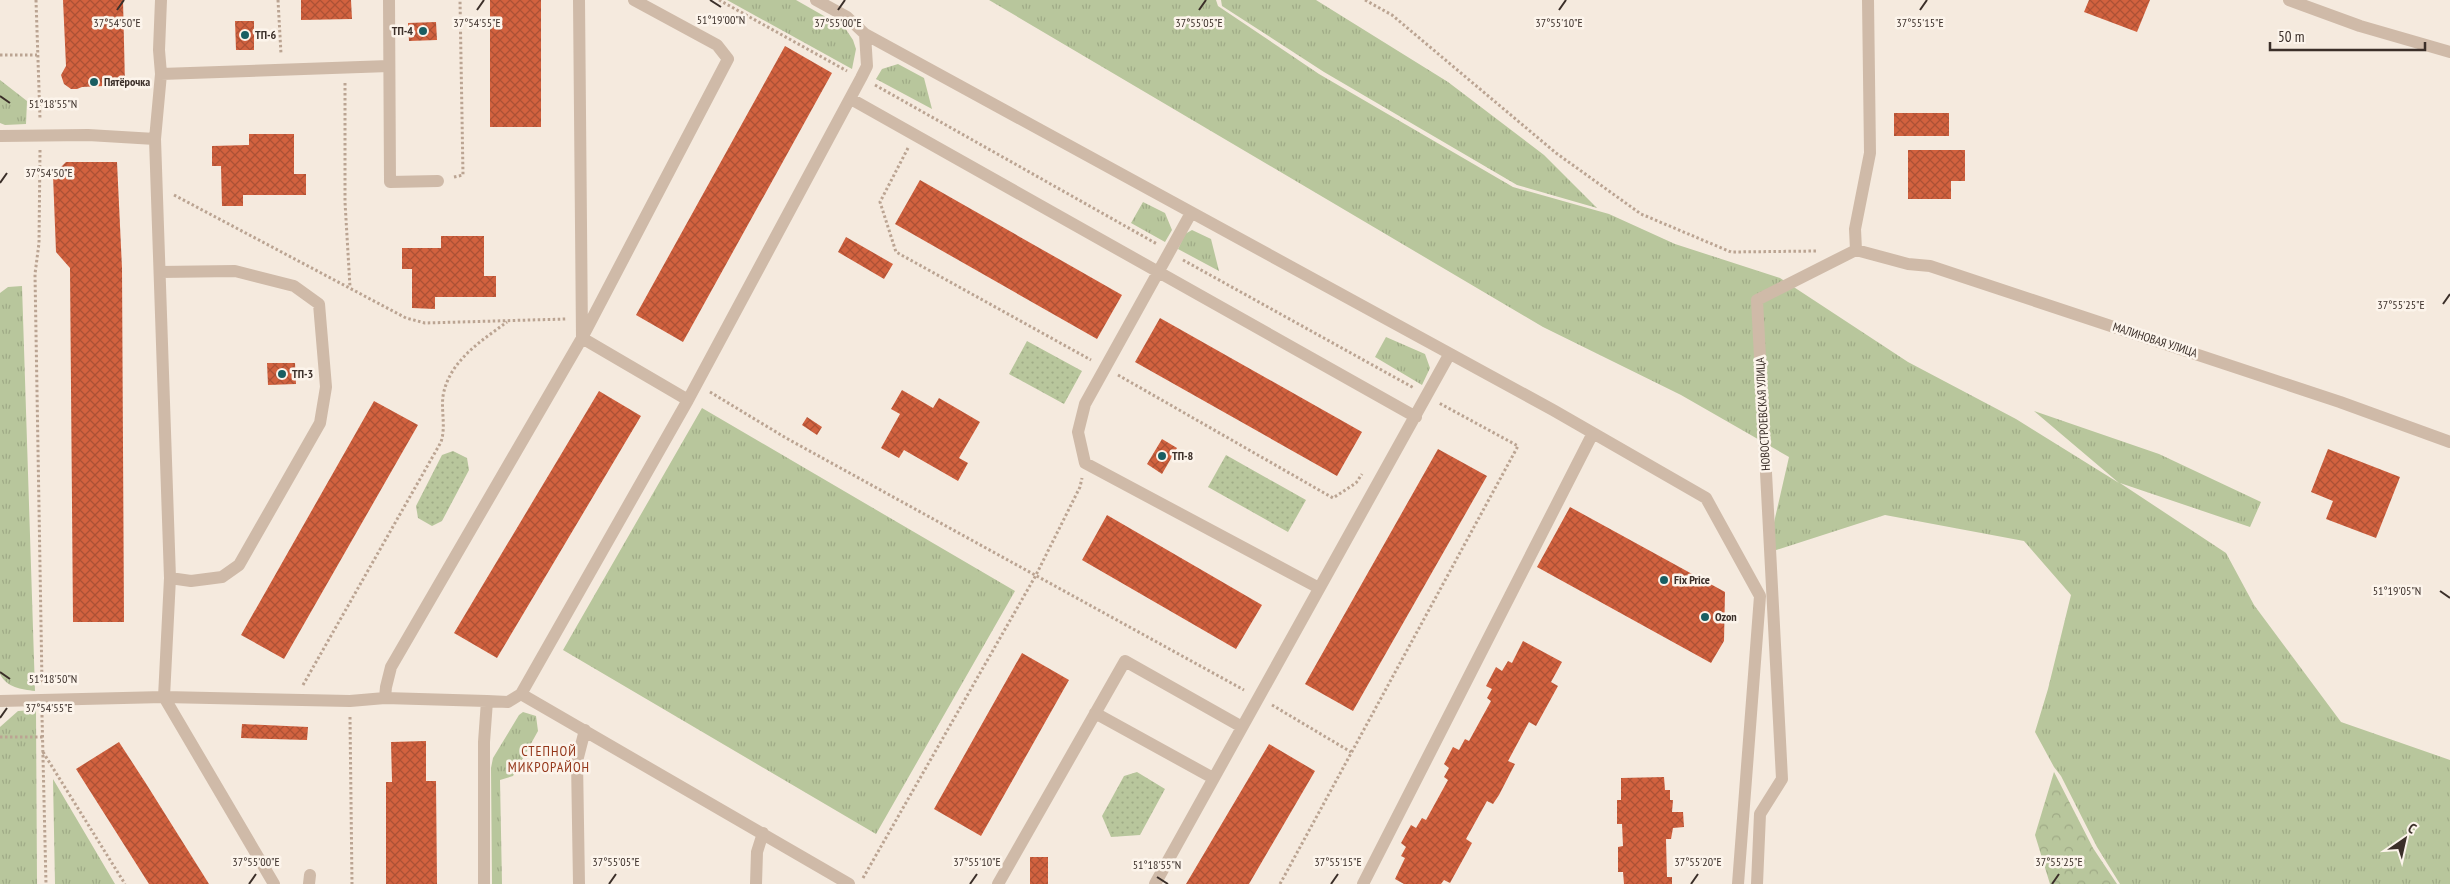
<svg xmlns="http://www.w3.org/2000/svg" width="2450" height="884" viewBox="0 0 2450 884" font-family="'PT Sans Narrow',sans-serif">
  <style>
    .grass { fill: url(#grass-tufts) }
    .forest { fill: url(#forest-crowns) }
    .park { fill: url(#park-dots) }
    .building { fill: url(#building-cross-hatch) }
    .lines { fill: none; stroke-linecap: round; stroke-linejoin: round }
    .path { stroke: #bba492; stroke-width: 3; stroke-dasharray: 2.5 2.5; stroke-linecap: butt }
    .minor { stroke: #cfbaa8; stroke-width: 12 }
    .ticks { fill: none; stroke: #3b2f29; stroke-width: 2 }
    .poi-dot { fill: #195e62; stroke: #fcf4eb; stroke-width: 2 }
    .labels { text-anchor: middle; stroke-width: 5; stroke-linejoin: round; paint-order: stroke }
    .poi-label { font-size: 12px; font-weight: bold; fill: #3b2f29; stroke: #fcf4eb; text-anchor: start }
    .street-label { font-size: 12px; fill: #3b2f29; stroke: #fcf4eb }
    .neighbourhood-label { font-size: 14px; letter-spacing: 1px; fill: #943619; stroke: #fcf4eb }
    .ticks-label { font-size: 12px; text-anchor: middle; fill: #3b2f29; stroke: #fcf4eb; stroke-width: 5; stroke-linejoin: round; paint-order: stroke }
  </style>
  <defs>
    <pattern id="grass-tufts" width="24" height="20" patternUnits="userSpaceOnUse" patternTransform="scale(1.25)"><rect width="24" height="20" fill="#b8c69c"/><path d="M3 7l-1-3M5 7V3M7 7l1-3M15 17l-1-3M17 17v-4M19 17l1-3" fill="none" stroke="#9faa86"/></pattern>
    <pattern id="forest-crowns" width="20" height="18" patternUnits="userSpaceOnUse" patternTransform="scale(1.25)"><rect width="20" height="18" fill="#b8c69c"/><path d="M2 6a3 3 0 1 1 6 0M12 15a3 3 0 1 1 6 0" fill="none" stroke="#9faa86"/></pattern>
    <pattern id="park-dots" width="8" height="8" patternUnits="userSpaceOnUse" patternTransform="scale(1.25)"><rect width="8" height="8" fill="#b8c69c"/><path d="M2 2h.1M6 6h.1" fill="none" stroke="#9faa86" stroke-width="1.8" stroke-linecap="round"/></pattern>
    <pattern id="building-cross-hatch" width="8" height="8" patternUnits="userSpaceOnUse" patternTransform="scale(1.25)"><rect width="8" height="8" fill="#d2623f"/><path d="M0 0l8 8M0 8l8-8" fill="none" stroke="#ac5135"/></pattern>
  </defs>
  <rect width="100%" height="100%" fill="#f5eade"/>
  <path class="grass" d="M727 0H796L845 28 853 40 856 49 852 69Z
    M989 0H1216L1218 6 1319 74 1513 187 1609 214 1675 244 1780 278 1908 362 2016 419 2119 483 2034 411 2159 454 2261 502 2250 527 2120 483 2226 553 2254 605 2341 722 2450 760V884H2120L2097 847 2061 776 2054 767 2035 732 2048 689 2071 595 2024 541 1885 515 1767 553 1789 457 1681 395 1543 327Z
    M1221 0H1316L1448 82 1544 155 1597 208 1517 185 1324 72 1222 6Z
    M898 64 924 78 932 109 876 79 882 69Z
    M0 80 27 101 26 124 5 125 0 123Z
    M1143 202 1165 213 1172 230 1165 242 1131 223Z
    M1192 230 1211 239 1219 271 1178 249 1185 234Z
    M22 286 35 691C21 689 7 688 0 674V293L8 287Z
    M1386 337 1425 354 1430 368 1422 385 1375 357Z
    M702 408 1015 591 876 834 563 650Z
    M36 710 37 884H0V727L18 711Z
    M523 712 536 716 538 731 513 776 500 780 502 884H492L491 768 493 758 519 715Z
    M53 779 115 884H55Z"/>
  <path class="forest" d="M2054 772 2093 848 2117 884H2050L2035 835Z"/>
  <path class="park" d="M1027 341 1082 371 1064 404 1009 374Z
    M453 451 467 458 469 470 442 521 432 526 418 518 416 506 442 455Z
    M1226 455 1306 500 1288 532 1208 487Z
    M1137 772 1165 789 1140 835 1111 837 1102 816 1124 776Z"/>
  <path class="building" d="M63 0H123L125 85 82 87 77 89H71L64 84 61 75 66 66Z
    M301 0H351L352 19 301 20Z
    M490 0H541V127H490Z
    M2089 0H2150L2137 32 2084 12Z
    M235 21H254V50H236Z
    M436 22 437 40 409 41 408 23Z
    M785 46 832 73 683 342 636 315Z
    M1894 113H1949V136H1894Z
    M249 134H294V174H306V195H243V206H222L221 166H212V146L249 145Z
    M1908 150H1965V181H1951V199H1908Z
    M66 162H117L122 268 124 622H73L70 268 56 252 53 175Z
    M920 180 1122 295 1097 339 895 224Z
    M441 236H484V276H496V297H435V309L412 308V269H402V248H441Z
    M846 237 893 264 884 279 838 252Z
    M1160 318 1362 432 1337 476 1135 362Z
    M267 363H295L296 384 268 385Z
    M902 390 933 408 939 398 980 422 959 458 968 463 958 481 904 450 899 458 881 448 900 414 891 409Z
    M599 391 641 416 497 658 454 633Z
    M374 401 418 425 284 659 241 635Z
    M807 417 822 427 817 435 802 425Z
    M1162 439 1177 448 1162 474 1147 464Z
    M1438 449 1487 476 1353 711 1305 684Z
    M2328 449 2400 477 2376 538 2326 519 2333 501 2311 492Z
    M1570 507 1725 592 1724 641 1711 663 1537 567Z
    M1107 515 1262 605 1236 649 1082 560Z
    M1523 641 1562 662 1551 682 1558 686 1536 726 1529 722 1508 761 1515 764 1499 795 1493 804 1487 801 1466 839 1472 843 1450 883 1444 880 1441 884H1404L1395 879 1405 858 1401 856 1406 847 1401 843 1411 825 1416 828 1422 818 1426 820 1448 780 1444 777 1449 768 1444 764 1453 747 1459 750 1465 739 1469 741 1491 701 1487 698 1492 689 1486 686 1496 667 1502 671 1508 661 1512 663Z
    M1022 653 1069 680 981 836 934 809Z
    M242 724 308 727 307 740 241 738Z
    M426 741V781H436L437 884H386V782H392L391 742Z
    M119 742 145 782 209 884H149L76 769Z
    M1269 744 1315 771 1249 884H1186Z
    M1664 777 1665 790H1670V800H1673L1672 812H1683L1684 827 1673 828 1671 839H1666L1667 877H1672V884H1624L1623 872H1618V847L1623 846 1622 824H1617V800H1621V778Z
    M1030 857H1048V884H1030Z"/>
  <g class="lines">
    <path class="path" d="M36 0 40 119
      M278 0 281 54
      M719 0 847 71
      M1365 0 1392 15 1556 153 1641 214 1731 252 1818 251
      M0 55H37
      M345 83V202L350 287
      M875 85 1157 244
      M908 148 880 202 896 252 1091 360
      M40 150 39 243 35 274 42 683
      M454 177 463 175 460 0
      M174 195 406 318 425 323 566 319
      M1183 260 1414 388
      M1118 375 1333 498 1356 483 1362 474
      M710 392 786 438 1244 690
      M303 685 441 442C446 426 441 412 443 396 449 361 481 341 507 322
      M1272 705 1351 752
      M42 715 46 884
      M350 717 352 884
      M0 737H43
      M43 752 125 884
      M863 878 1036 575 1080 487 1082 478
      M1280 884 1518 446 1439 403"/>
    <path class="minor" d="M161 0 159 50 161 74
      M389 0 390 182 438 181
      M579 0 582 338 688 400
      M2289 0 2360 26 2450 52
      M865 34 1553 410 1706 498 1760 596 1738 884
      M851 99 1416 417
      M0 136 88 135 155 139
      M1191 213 1085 404 1078 432 1085 463 1319 588
      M1856 250 1908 264 1930 266 2340 402 2450 442
      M160 272 235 271 294 286 319 304 326 387 320 423 239 565 222 577 191 581 170 578
      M521 694 849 884
      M385 698 386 687 391 667 582 338 728 59 717 45 634 0
      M0 701 164 697 350 701 385 698 487 701 484 742V884
      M487 701 508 702 521 694 688 400 861 78 867 66 865 34 847 17 816 0
      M1095 713 1213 778
      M274 884 164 697 170 578 155 139 161 74 389 66
      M309 884 310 875
      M579 884 577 761 585 730
      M756 884 757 852 763 833
      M998 884 1125 661 1242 727
      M1155 884 1449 355
      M1363 884 1593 433
      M1757 884 1760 814 1782 779 1757 300 1856 250 1855 229 1870 153 1868 0"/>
  </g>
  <path class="ticks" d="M710 0 721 7M117 10 124 0M477 10 484 0M838 10 845 0M1199 10 1206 0M1559 10 1566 0M1920 10 1927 0M0 96 10 103M0 183 7 173M2443 304 2450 294M2440 591 2450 598M0 672 10 679M0 718 7 708M1157 877 1168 884M249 884 256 874M609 884 616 874M970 884 977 874M1331 884 1338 874M1691 884 1698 874M2052 884 2059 874"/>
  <g class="poi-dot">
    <circle cx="423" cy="31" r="5"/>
    <circle cx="245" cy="35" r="5"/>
    <circle cx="94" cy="82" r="5"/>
    <circle cx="282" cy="374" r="5"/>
    <circle cx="1162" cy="456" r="5"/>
    <circle cx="1664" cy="580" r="5"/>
    <circle cx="1705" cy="617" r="5"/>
  </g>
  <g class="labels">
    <g class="poi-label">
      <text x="413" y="35" text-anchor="end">ТП-4</text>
      <text x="255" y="39">ТП-6</text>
      <text x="104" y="86">Пятёрочка</text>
      <text x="292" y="378">ТП-3</text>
      <text x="1172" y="460">ТП-8</text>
      <text x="1674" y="584">Fix Price</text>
      <text x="1715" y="621">Ozon</text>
    </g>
    <g class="street-label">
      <text transform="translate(2155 340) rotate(18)" y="4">МАЛИНОВАЯ УЛИЦА</text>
      <text transform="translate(1763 414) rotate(-93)" y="4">НОВОСТРОЕВСКАЯ УЛИЦА</text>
    </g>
    <g class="neighbourhood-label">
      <text x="549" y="756">СТЕПНОЙ<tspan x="549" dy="16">МИКРОРАЙОН</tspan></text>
    </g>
  </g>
  <g class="ticks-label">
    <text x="721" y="24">51°19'00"N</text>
    <text x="117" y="27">37°54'50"E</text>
    <text x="477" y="27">37°54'55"E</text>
    <text x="838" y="27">37°55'00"E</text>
    <text x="1199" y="27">37°55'05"E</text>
    <text x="1559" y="27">37°55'10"E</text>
    <text x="1920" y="27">37°55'15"E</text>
    <text x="53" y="108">51°18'55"N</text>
    <text x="49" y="177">37°54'50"E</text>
    <text x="2401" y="309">37°55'25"E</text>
    <text x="2397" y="595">51°19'05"N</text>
    <text x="53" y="683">51°18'50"N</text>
    <text x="49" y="712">37°54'55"E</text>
    <text x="256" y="866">37°55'00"E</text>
    <text x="616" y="866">37°55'05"E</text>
    <text x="977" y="866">37°55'10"E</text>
    <text x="1338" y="866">37°55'15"E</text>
    <text x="1698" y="866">37°55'20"E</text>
    <text x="2059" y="866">37°55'25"E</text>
    <text x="1157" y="869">51°18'55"N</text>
  </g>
  <g transform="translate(2405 839) rotate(34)" stroke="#fcf4eb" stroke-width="4" paint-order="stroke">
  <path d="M0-4L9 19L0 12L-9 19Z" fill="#3b2f29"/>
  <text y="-8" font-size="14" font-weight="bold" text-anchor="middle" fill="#3b2f29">С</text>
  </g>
  <path d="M2270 42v8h155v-8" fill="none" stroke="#3b2f29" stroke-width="2.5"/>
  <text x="2278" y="42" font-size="15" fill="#3b2f29" stroke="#fcf4eb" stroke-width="4" paint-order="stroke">50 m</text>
</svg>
